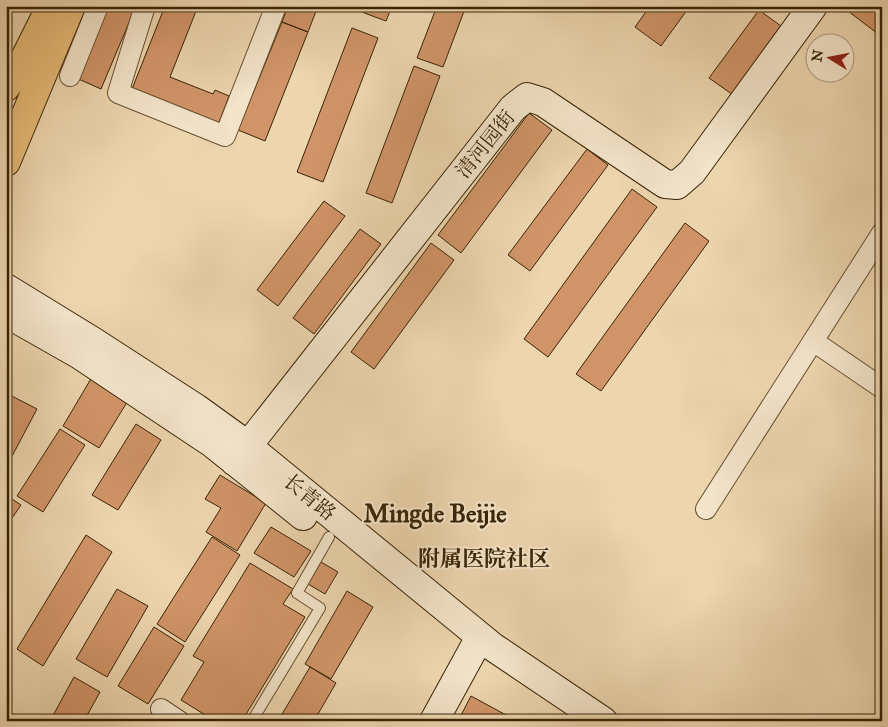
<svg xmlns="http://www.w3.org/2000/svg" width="888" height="727" viewBox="0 0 888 727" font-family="'IM FELL Great Primer','Noto Serif SC',serif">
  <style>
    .building { fill: #d09468; stroke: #392406 }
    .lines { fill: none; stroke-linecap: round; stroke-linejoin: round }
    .lane-casing { stroke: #665030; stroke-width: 12 }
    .street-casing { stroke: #665030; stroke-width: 22 }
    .secondary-casing { stroke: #392406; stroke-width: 30 }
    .primary-casing { stroke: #392406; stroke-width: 30 }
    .lane { stroke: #f3e4ca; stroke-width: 10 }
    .street { stroke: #f3e4ca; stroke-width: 20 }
    .secondary { stroke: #f3e4ca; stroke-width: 28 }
    .primary { stroke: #e6ba77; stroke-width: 28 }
    .labels { text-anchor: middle; stroke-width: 4; stroke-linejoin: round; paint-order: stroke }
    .street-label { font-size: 20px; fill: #392406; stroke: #f3e4ca }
    .quarter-label { font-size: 22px; font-weight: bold; fill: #392406; stroke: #f3e4ca }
    .district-label { font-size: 25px; font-weight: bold; fill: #392406; stroke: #f3e4ca }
  </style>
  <rect width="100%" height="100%" fill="#edd5ae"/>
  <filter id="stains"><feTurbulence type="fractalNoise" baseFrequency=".004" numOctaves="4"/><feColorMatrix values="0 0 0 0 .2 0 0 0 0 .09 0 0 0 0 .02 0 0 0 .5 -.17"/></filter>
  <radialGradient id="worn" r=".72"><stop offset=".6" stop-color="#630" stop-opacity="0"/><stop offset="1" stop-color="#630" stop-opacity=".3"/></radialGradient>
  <path class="building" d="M104 6H136L101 89 74 77Z
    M165 6H198L170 77 213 94 215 90 229 96 217 128 130 94Z
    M288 6H318L308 32 282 22Z
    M361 6H392L386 21 359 11Z
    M437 6H466L443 67 417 58Z
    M650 6H690L661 46 635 27Z
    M845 6H882V37L844 8Z
    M759 10 785 29 736 97 709 78Z
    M282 22 308 32 265 141 238 130Z
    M352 28 378 38 323 182 297 172Z
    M414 66 440 76 392 203 366 193Z
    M529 113 552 130 461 253 438 235Z
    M587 149 608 165 530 271 508 255Z
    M632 189 657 207 548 357 524 339Z
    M324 201 345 216 278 306 257 290Z
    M685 223 709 241 601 391 576 374Z
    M360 229 381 244 314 334 293 318Z
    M431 243 454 260 374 369 351 352Z
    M92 377 129 399 99 448 63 426Z
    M6 393 37 409 10 460 6 458Z
    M136 424 161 440 118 510 92 495Z
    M60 429 85 445 43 512 17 496Z
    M220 475 266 503 237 551 206 532 221 508 205 499Z
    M6 495 21 505 6 527Z
    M271 527 311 551 294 577 254 553Z
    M86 535 112 552 43 666 17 649Z
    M212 537 240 555 185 642 157 624Z
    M321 562 338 572 325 594 308 584Z
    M250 563 293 589 283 604 305 617 242 721H215L181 700 204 662 193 656Z
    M117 589 148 606 107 677 76 659Z
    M347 591 373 607 331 679 305 664Z
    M154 627 184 646 148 704 118 686Z
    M310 667 336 683 314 721H278Z
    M74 677 100 692 84 721H50Z
    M471 696 517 721H458Z"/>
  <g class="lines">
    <defs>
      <path id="lane" d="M252 721 320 608 297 593 329 537"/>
      <path id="street" d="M145 6 118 93 225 136 276 6
        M70 76 98 6
        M813 341 882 388
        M706 509 882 233
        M161 709 179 721"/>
      <path id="secondary" d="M6 288 94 342 196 408 239 439 493 647 603 721
        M6 313 80 355 212 443 303 516
        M235 462 513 108 527 97 543 102 665 184 677 185 692 172 813 6
        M434 721 480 637"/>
      <path id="primary" d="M6 87 25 58 51 6
        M6 162 71 6"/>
    </defs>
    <use href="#lane" class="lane-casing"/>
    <use href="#street" class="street-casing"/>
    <use href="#secondary" class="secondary-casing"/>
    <use href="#primary" class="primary-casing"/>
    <use href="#lane" class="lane"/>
    <use href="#street" class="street"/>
    <use href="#secondary" class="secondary"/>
    <use href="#primary" class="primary"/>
  </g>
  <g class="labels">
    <g class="street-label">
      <text transform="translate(485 144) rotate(-51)" y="7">清河园街</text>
      <text transform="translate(310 497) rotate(39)" y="7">长青路</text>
    </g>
    <g class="quarter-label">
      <text x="484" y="566">附属医院社区</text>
    </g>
    <g class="district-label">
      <text x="435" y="522">Mingde Beijie</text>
    </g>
  </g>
  <rect width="888" height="727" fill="none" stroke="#edd5ae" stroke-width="25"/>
  <rect x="8" y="8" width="873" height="712" fill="none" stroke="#392406" stroke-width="2.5"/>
  <rect x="12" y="12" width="863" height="702" fill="none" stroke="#392406"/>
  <g transform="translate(830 58) rotate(280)"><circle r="24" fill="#f3e4ca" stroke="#a9977c"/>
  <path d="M0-4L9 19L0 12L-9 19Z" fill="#8f2418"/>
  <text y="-8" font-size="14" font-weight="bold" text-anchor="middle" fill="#392406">N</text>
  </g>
  <rect width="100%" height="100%" filter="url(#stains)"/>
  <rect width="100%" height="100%" fill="url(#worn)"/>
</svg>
